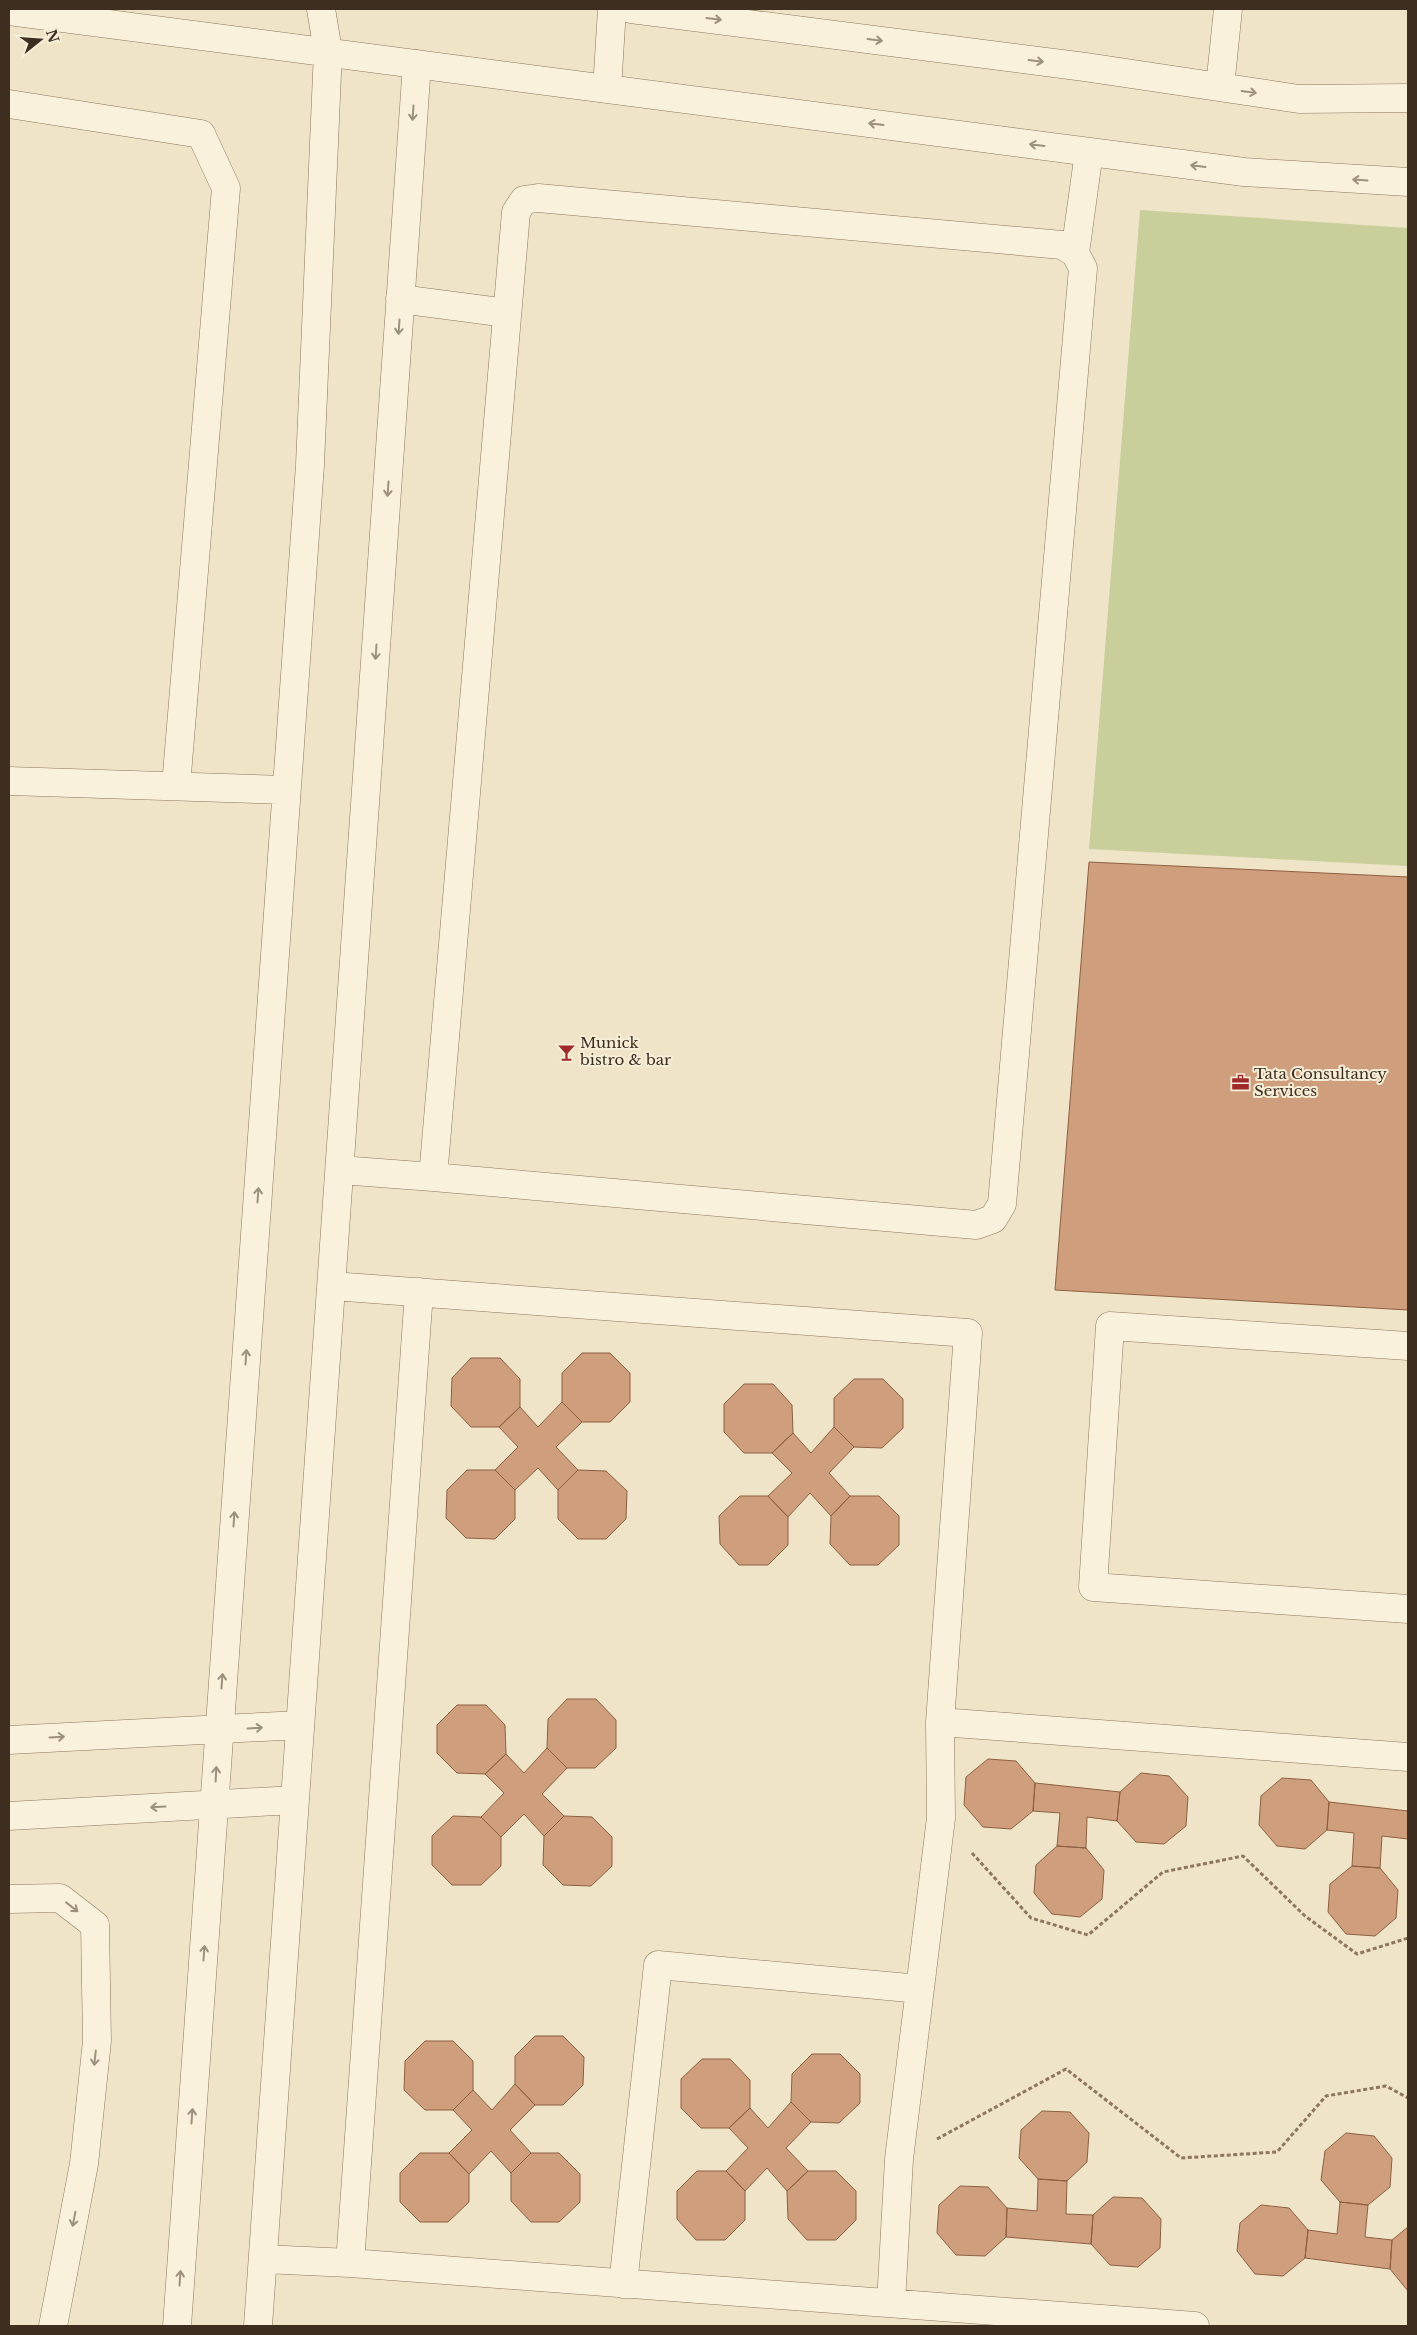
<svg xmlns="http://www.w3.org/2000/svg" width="1417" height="2335" viewBox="0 0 1417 2335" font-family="'Libre Baskerville',serif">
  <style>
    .park { fill: #c9cf9b }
    .building { fill: #cf9f7d; stroke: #8d5f41 }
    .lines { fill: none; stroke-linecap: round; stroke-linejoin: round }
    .minor-casing { stroke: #8d765c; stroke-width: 29 }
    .path { stroke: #8d765c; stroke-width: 3; stroke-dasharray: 4 2.5; stroke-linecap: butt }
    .minor { stroke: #faf1dc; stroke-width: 28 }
    .oneway { stroke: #9c907e }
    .labels { text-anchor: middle; stroke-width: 4; stroke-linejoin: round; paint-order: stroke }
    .poi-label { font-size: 15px; fill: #3d2e20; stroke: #f7eed8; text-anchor: start }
  </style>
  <rect width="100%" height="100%" fill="#f0e4c8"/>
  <path class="park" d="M1140 210 1408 228V866L1089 849Z"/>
  <path class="building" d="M1089 862 1408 877V1310L1055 1290Z
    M582 1353H610L630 1373V1402L610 1422H582L562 1402V1373Z
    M471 1358H500L520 1379V1407L499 1427H471L451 1406 452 1378Z
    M854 1379H883L903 1399V1428L882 1448 854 1447 834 1427V1398Z
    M744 1384H773L792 1405 793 1433 772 1453H744L724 1432V1404Z
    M562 1402 582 1422 556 1447 578 1470 558 1490 538 1468 515 1490 495 1470 518 1447 499 1427 520 1407 538 1427Z
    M834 1427 854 1447 829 1473 850 1496 831 1516 810 1493 788 1517 768 1496 792 1473 772 1453 793 1433 811 1453Z
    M467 1470H495L515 1490V1519L495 1539 466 1538 446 1518 447 1490Z
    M578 1470 606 1471 627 1491 626 1519 606 1539H578L558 1519V1490Z
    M740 1496H768L788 1517V1545L768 1565H739L720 1544 719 1516Z
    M850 1496H879L899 1516V1545L878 1565H850L830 1544 831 1516Z
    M567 1699H596L616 1720V1748L595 1768H567L547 1748 548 1719Z
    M457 1705H486L505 1725 506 1754 485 1774 457 1773 437 1753V1725Z
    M547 1748 567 1768 542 1794 564 1816 544 1836 524 1814 501 1837 481 1817 504 1793 485 1774 506 1754 524 1773Z
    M988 1759 1016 1761 1035 1783 1033 1811 1011 1829 983 1827 964 1805 966 1777Z
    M1141 1773 1169 1776 1188 1797 1186 1826 1164 1844 1136 1842 1117 1821 1120 1792Z
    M1282 1778 1311 1780 1329 1802 1327 1830 1305 1849 1277 1846 1259 1825 1261 1796Z
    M1035 1783 1120 1792 1117 1821 1087 1817 1086 1848 1057 1846 1060 1813 1033 1811Z
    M1329 1802 1408 1811V1839L1382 1836 1380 1868 1352 1866 1354 1833 1327 1830Z
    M453 1816 481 1817 501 1837V1866L481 1885H452L432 1865V1836Z
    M564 1816 592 1817 612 1837V1866L591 1886 563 1885 543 1865 544 1836Z
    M1057 1846 1086 1848 1104 1870 1102 1899 1080 1917 1052 1914 1034 1893 1036 1865Z
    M1352 1866 1380 1868 1398 1890 1396 1918 1375 1936 1346 1934 1328 1912 1330 1884Z
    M535 2036H563L584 2057 583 2085 563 2105H535L515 2084V2056Z
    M425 2041H453L473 2061V2090L453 2110H425L404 2090 405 2061Z
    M812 2054H840L860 2074V2103L839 2123 811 2122 791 2102 792 2074Z
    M702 2059H730L750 2080V2108L729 2128H701L681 2108V2079Z
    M515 2084 535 2105 510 2130 531 2153 511 2173 491 2151 469 2174 449 2153 472 2130 453 2110 473 2090 492 2110Z
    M791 2102 811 2122 786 2148 808 2171 787 2191 767 2168 745 2191 726 2171 748 2148 729 2128 750 2108 768 2128Z
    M1042 2111 1070 2112 1089 2133 1087 2162 1067 2181 1038 2179 1019 2158 1021 2130Z
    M1346 2133 1374 2136 1392 2158 1390 2187 1368 2205 1340 2202 1321 2180 1325 2151Z
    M420 2153H449L469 2174V2202L448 2222H420L400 2202V2173Z
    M531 2153H559L580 2174V2202L559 2222H531L511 2201V2173Z
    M697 2171H726L745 2191V2220L725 2240H696L677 2219V2191Z
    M808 2171H836L856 2191V2220L836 2240H807L788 2219 787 2191Z
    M1038 2179 1067 2181 1066 2214 1093 2215 1091 2244 1006 2237 1007 2208 1037 2211Z
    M960 2186 988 2187 1007 2208 1006 2237 985 2256 956 2255 937 2233 939 2205Z
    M1113 2197 1142 2198 1161 2219 1160 2248 1138 2267 1110 2265 1091 2244 1093 2215Z
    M1340 2202 1368 2205 1365 2237 1392 2240 1390 2269 1305 2258 1308 2230 1337 2234Z
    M1261 2205 1289 2208 1308 2230 1305 2258 1283 2276 1255 2274 1237 2251 1240 2223Z
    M1408 2227V2291L1390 2269 1392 2240Z"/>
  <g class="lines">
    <defs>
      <path id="minor" d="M631 9 1085 67 1299 99 1408 98
        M9 11 1244 172 1408 182
        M1220 87 1228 9
        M607 89 612 9
        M9 104 201 134 226 188 176 786
        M1075 253 1062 245 538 198 524 200 516 212 433 1177 976 1225 993 1219 1002 1204 1083 268 1075 253 1089 152
        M400 299 507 313
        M9 781 286 790
        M340 1170 433 1177
        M332 1286 968 1333 940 1722 1408 1757
        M419 1292 350 2263 1195 2326
        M1408 1346 1110 1326 1093 1587 1408 1609
        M9 1740 300 1725
        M9 1816 294 1800
        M9 1899 60 1898 95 1925 97 2041 84 2164 53 2326
        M263 2259 350 2263
        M623 2284 658 1965 920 1989
        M891 2303 899 2159 941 1818 940 1722
        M177 2326 310 465 328 51 321 9
        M258 2326 417 64"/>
    </defs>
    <use href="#minor" class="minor-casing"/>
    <path class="path" d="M972 1853 1031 1918 1088 1935 1163 1872 1243 1856 1305 1916 1357 1954 1408 1938
      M937 2139 1066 2069 1181 2158 1277 2152 1326 2096 1386 2086 1408 2098"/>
    <use href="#minor" class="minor"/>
  </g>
  <defs><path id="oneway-shaft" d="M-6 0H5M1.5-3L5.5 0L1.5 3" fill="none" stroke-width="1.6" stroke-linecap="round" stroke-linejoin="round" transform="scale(1.25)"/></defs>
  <g class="oneway">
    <use href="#oneway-shaft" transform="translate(714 19) rotate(7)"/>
    <use href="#oneway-shaft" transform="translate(875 40) rotate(7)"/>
    <use href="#oneway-shaft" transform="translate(1036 61) rotate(7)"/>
    <use href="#oneway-shaft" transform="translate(1249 92) rotate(8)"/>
    <use href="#oneway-shaft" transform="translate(413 113) rotate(94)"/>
    <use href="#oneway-shaft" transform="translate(876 124) rotate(-173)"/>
    <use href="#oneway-shaft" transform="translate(1037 145) rotate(-173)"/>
    <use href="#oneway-shaft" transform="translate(1198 166) rotate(-173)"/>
    <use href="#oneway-shaft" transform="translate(1360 180) rotate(-176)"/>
    <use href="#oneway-shaft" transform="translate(399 327) rotate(94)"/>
    <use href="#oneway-shaft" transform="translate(388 489) rotate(94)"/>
    <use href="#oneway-shaft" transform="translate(376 652) rotate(94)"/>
    <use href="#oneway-shaft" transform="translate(258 1195) rotate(-86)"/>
    <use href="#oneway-shaft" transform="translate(246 1357) rotate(-86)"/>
    <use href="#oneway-shaft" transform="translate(234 1519) rotate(-86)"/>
    <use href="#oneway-shaft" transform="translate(222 1681) rotate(-86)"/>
    <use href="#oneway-shaft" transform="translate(255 1728) rotate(-3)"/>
    <use href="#oneway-shaft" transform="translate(57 1737) rotate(-3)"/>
    <use href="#oneway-shaft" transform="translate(216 1774) rotate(-87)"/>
    <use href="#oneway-shaft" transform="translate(158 1807) rotate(177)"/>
    <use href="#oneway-shaft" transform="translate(72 1907) rotate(38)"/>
    <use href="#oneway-shaft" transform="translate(204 1953) rotate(-86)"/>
    <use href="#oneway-shaft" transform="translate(95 2058) rotate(96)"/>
    <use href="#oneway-shaft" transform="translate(192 2116) rotate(-86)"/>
    <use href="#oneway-shaft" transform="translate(74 2219) rotate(101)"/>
    <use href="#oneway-shaft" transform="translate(180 2278) rotate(-86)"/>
  </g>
  <defs>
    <symbol id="bar-bare" viewBox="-9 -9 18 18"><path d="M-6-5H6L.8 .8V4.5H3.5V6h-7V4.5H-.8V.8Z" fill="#9e2a2b" stroke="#f7eed8" stroke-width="2.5" paint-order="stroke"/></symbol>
    <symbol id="office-bare" viewBox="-9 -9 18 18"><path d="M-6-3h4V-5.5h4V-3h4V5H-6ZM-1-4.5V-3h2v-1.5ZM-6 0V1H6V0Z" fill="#9e2a2b" stroke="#f7eed8" stroke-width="2.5" paint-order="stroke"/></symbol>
  </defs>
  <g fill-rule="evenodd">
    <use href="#bar-bare" x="554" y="1040" width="25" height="25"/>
    <use href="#office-bare" x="1228" y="1070" width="25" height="25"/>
  </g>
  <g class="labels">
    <g class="poi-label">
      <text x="580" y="1048">Munick<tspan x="580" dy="17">bistro &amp; bar</tspan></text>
      <text x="1254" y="1079">Tata Consultancy<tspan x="1254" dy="17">Services</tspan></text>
    </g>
  </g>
  <rect width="1417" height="2335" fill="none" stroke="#3d2e20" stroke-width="20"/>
  <g transform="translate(40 40) rotate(73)" stroke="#f7eed8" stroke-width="4" paint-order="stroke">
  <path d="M0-4L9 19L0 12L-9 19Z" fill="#3d2e20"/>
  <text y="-8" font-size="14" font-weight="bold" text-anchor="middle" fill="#3d2e20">N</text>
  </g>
</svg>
